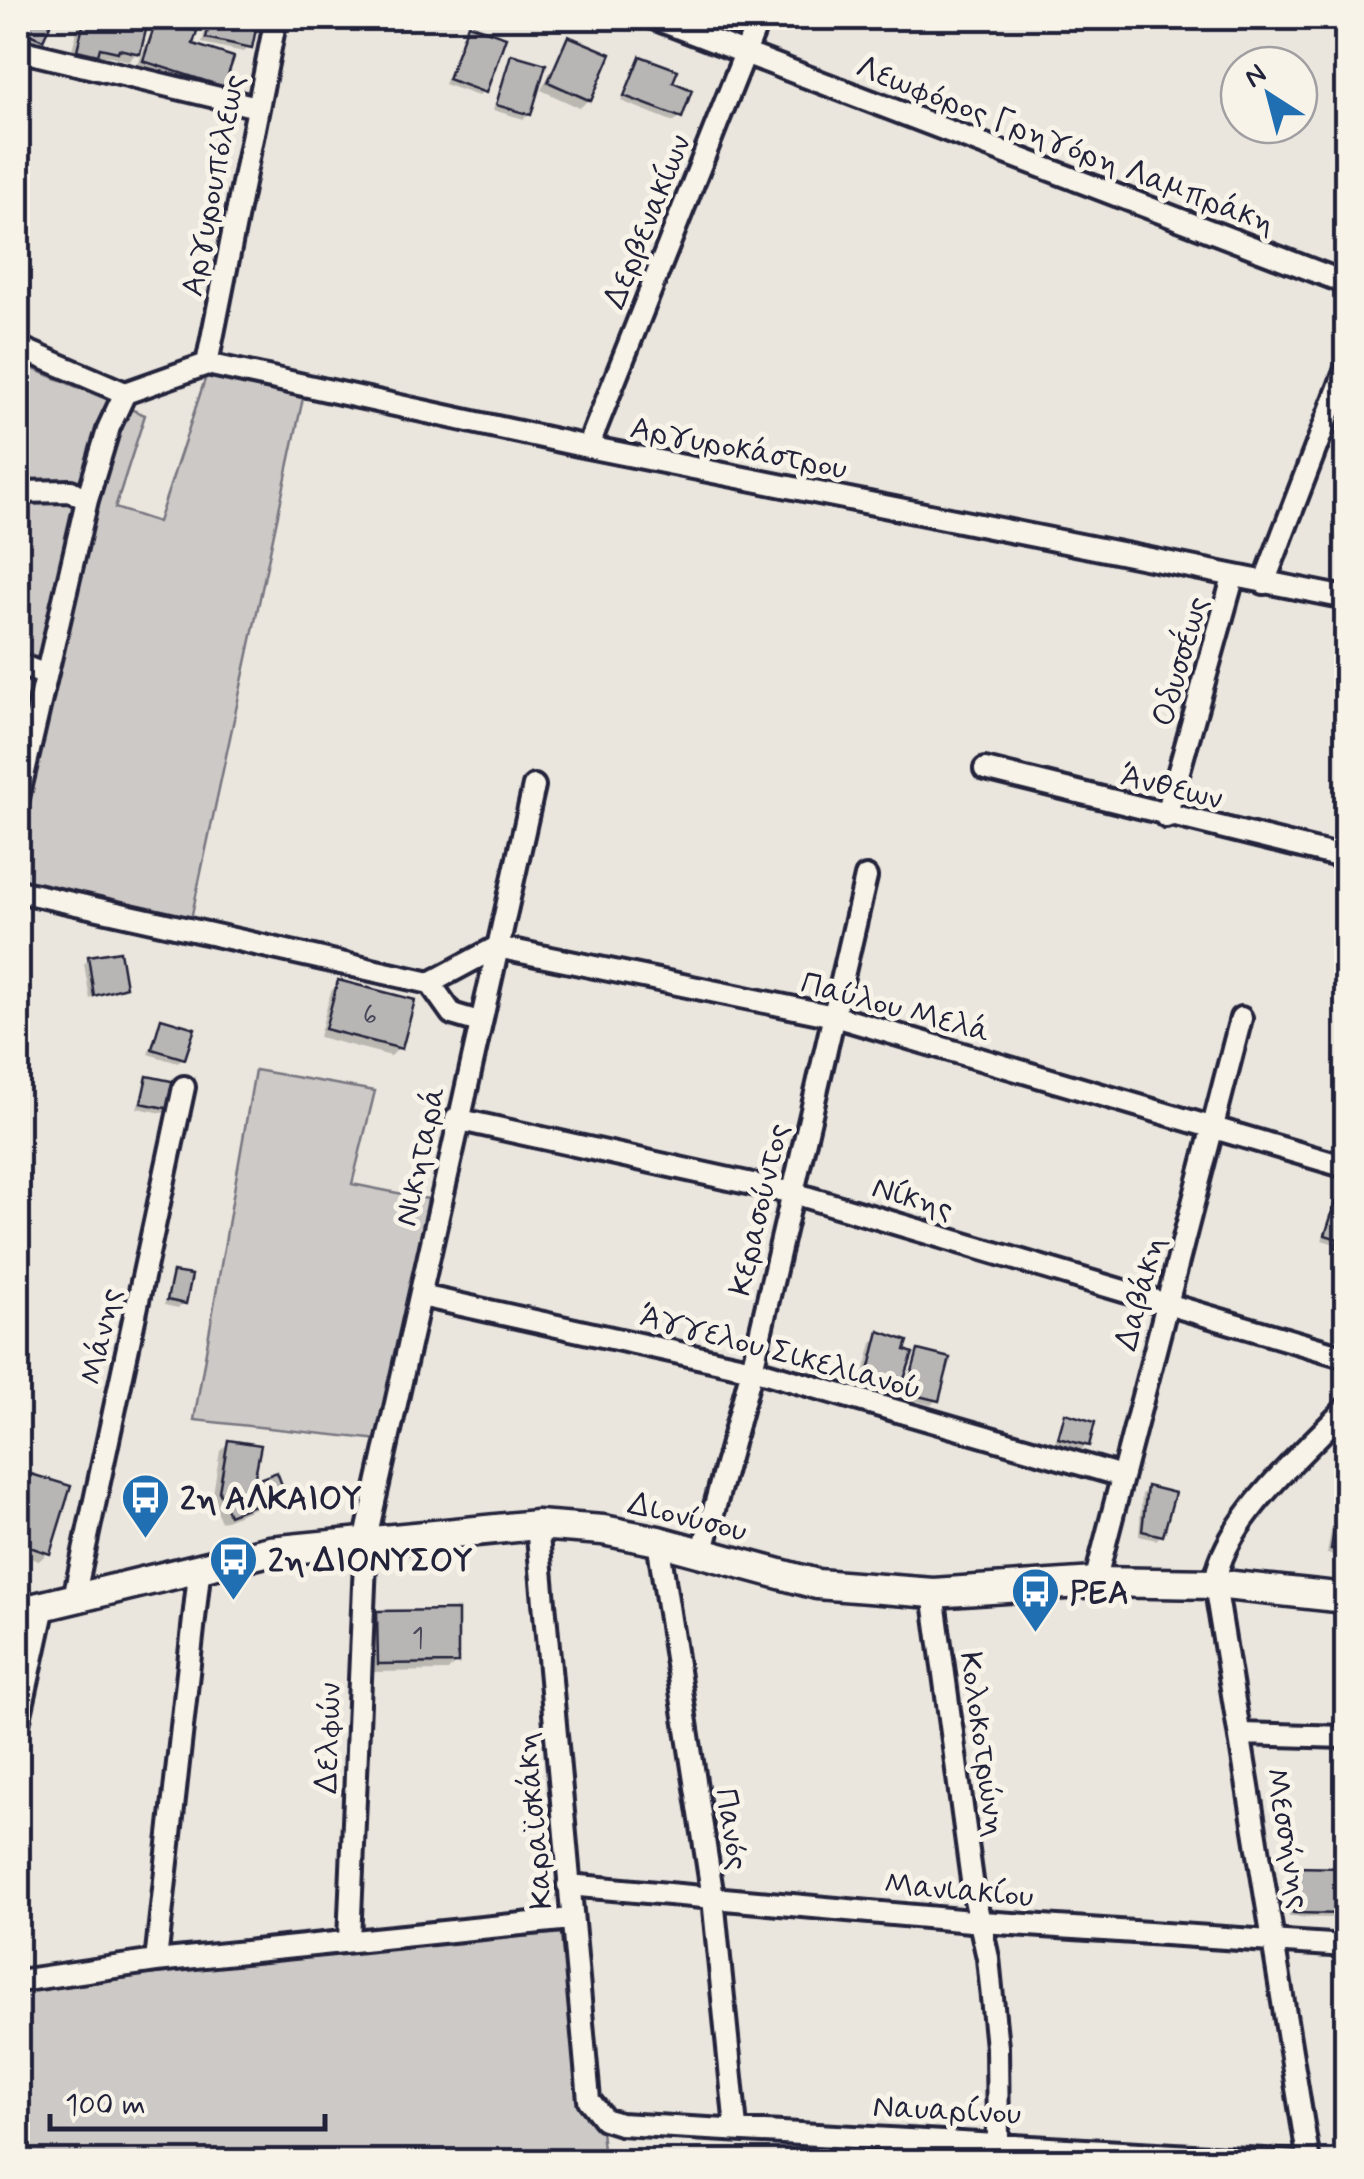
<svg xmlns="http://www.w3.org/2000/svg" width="1364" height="2179" viewBox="0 0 1364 2179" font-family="Mynerve,sans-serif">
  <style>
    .green { fill: #cdc9c6; stroke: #787680; stroke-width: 2.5 }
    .shadow { fill: #0003 }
    .building { fill: #b8b6b5; stroke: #22223b; stroke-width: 2.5 }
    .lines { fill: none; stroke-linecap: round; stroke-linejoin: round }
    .minor-casing { stroke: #22223b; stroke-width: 28 }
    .major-casing { stroke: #22223b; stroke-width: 35 }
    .minor { stroke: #f7f3e8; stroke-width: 20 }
    .major { stroke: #f7f3e8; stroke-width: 28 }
    .labels { text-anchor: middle; stroke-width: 10; stroke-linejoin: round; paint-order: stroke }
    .number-label { font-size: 28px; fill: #48475a }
    .street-label { font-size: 32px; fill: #22223b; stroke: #f7f3e8 }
    .poi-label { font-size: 32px; font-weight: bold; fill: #22223b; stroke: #f7f3e8; text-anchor: start }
  </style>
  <rect width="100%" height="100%" fill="#eae6de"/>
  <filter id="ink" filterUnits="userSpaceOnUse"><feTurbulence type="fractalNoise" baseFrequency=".01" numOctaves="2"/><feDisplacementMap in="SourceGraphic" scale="20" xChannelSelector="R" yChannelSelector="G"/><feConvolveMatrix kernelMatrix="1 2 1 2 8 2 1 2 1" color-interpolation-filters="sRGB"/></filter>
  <g filter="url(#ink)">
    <path class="green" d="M24 365 145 415 115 508 158 522 206 376 303 398 191 919 18 882V386Z
      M255 1070 375 1091 352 1184 428 1199 379 1440 194 1420Z
      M564 1933 589 2116 601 2130 604 2161H18V1993L274 1958Z"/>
    <path class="shadow" d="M18 18H50L32 47 18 41Z
      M80 18H146L138 51 129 61 110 56H94L88 62 70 58Z
      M157 18 194 32 190 46 222 86 214 94 136 69Z
      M200 18H248L249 47 244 52 202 43 206 26 198 24Z
      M468 27 484 91 478 96 444 84Z
      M568 39 589 99 580 108 541 90Z
      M512 57 529 113 524 119 493 110Z
      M641 59 670 83 679 117 674 122 621 101Z
      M89 959 123 986 90 999 84 964Z
      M339 983 400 1047 391 1056 319 1037 331 991Z
      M162 1021 183 1058 178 1063 148 1054Z
      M147 1079 168 1108 163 1113 137 1108Z
      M1337 1203 1346 1207V1257L1332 1252 1335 1244 1322 1240Z
      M174 1274 184 1302 178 1308 164 1305Z
      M880 1334 897 1389 889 1398 860 1388 872 1343Z
      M918 1352 936 1400 931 1405 903 1398Z
      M1065 1416 1086 1445 1081 1450 1055 1442Z
      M229 1442 251 1485 282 1492 274 1500 221 1522 212 1500 220 1451Z
      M32 1477 48 1552 39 1561 18 1554V1504L23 1485Z
      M1147 1489 1161 1535 1156 1540 1139 1536 1142 1494Z
      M1338 1514 1346 1517V1557L1327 1554 1333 1519Z
      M378 1613 456 1662 448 1671 370 1672V1622Z
      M1295 1870 1344 1913 1339 1918 1289 1917 1290 1875Z"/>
    <path class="building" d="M18 18H53L43 40 18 29Z
      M85 18H149L140 54 119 49 118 52 100 48 98 55 77 50Z
      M157 18 181 19 179 25 197 31 193 44 234 57 224 87 143 61Z
      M202 18H251L249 27 256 29 252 48 206 38 210 21Z
      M468 24 506 37 486 93 448 79Z
      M568 36 611 54 591 101 548 82Z
      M511 54 546 64 531 115 496 105Z
      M640 56 678 70 673 82 692 90 682 118 624 96Z
      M120 951 126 987 94 996 88 956Z
      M338 980 415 1000 402 1049 325 1029Z
      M161 1018 195 1028 185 1059 152 1049Z
      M147 1076 176 1082 170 1109 141 1103Z
      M1336 1201 1346 1204V1251L1335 1247 1338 1239 1325 1235Z
      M173 1272 192 1275 186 1304 167 1300Z
      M879 1331 908 1341 905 1350 913 1353 900 1391 867 1379Z
      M918 1350 950 1358 939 1401 906 1393Z
      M1065 1413 1095 1422 1089 1446 1058 1438Z
      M228 1440 261 1445 254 1481 277 1472 285 1493 229 1515 219 1491Z
      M31 1474 71 1486 50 1554 18 1543V1517Z
      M1147 1486 1175 1493 1163 1536 1142 1531Z
      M1337 1511 1346 1512V1552L1331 1549Z
      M458 1610V1663L378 1664 377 1611Z
      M1294 1867 1346 1868V1914L1293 1913Z"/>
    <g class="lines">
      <defs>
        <path id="minor" d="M653 18 1346 283
          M18 50 257 107
          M18 347 125 393
          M207 364 276 18
          M125 393 207 364 588 447 1346 598
          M588 447 759 18
          M18 492 71 491 87 500 18 798
          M87 500 109 427 125 393
          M1264 583 1346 369
          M18 664 46 675
          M985 769 1346 858
          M1166 817 1233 578
          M18 891 430 983 497 947 834 1016 1346 1167
          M430 983 452 1014 479 1022
          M456 1119 793 1193 1346 1357
          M421 1296 752 1369 1122 1476
          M537 1525 589 2100 604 2119 620 2124 1299 2162
          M658 1541 713 1898 736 2128
          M702 1554 752 1369 866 877
          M1095 1582 1241 1018
          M933 1593 974 1895 988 1958 997 2047 998 2141
          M74 1598 184 1087
          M18 1724 44 1606
          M1241 1734 1346 1737
          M568 1885 982 1922 1346 1946
          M349 1940 366 1538 534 786
          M156 1961 200 1565
          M18 1981 156 1961 571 1919
          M1309 2162 1215 1584C1222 1521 1304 1453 1346 1408"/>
        <path id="major" d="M18 1612 270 1551 537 1525 603 1530 658 1541 817 1584 933 1593 1095 1582 1215 1584 1346 1598"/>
      </defs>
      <use href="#minor" class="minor-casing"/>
      <use href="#major" class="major-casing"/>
      <use href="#minor" class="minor"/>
      <use href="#major" class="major"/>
    </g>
  </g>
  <defs>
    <symbol id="bus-pin" viewBox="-11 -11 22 30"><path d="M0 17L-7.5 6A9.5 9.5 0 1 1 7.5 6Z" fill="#1f6fb2" stroke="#f7f3e8"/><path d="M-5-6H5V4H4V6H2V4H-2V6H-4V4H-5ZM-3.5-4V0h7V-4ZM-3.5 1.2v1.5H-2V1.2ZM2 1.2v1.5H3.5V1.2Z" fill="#fff"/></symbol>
  </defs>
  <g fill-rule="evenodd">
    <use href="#bus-pin" x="118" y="1470" width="55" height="75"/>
    <use href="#bus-pin" x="206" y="1532" width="55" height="75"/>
    <use href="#bus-pin" x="1008" y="1564" width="55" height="75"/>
  </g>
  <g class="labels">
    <g class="number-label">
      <text x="370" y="1024">6</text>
      <text x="418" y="1647">1</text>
    </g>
    <g class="street-label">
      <text transform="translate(1066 144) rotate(21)" y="11">Λεωφόρος Γρηγόρη Λαμπράκη</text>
      <text transform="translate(212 185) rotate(-79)" y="11">Αργυρουπόλεως</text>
      <text transform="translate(646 221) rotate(-68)" y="11">Δερβενακίων</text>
      <text transform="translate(739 447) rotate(11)" y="11">Αργυροκάστρου</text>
      <text transform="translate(1179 661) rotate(-74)" y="11">Οδυσσέως</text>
      <text transform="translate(1172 786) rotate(14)" y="11">Άνθεων</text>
      <text transform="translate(896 1006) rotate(15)" y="11">Παύλου Μελά</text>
      <text transform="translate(419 1156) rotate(-78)" y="11">Νικηταρά</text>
      <text transform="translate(913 1197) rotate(17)" y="11">Νίκης</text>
      <text transform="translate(758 1209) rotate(-77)" y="11">Κερασούντος</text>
      <text transform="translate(1139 1293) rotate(-75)" y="11">Δαβάκη</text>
      <text transform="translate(100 1336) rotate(-78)" y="11">Μάνης</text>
      <text transform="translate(781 1351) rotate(15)" y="11">Άγγελου Σικελιανού</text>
      <text transform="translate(688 1516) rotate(14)" y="11">Διονύσου</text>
      <text transform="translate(327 1738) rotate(-88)" y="11">Δελφών</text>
      <text transform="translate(984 1744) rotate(82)" y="11">Κολοκοτρώνη</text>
      <text transform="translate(533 1821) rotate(-95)" y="11">Καραϊσκάκη</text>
      <text transform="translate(733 1829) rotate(81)" y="11">Πανός</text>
      <text transform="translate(1289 1838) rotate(80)" y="11">Μεσσήνης</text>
      <text transform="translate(959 1889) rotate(5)" y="11">Μανιακίου</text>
      <text transform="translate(947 2109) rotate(3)" y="11">Ναυαρίνου</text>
    </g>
    <g class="poi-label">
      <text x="180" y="1509">2η ΑΛΚΑΙΟΥ</text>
      <text x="268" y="1571">2η ΔΙΟΝΥΣΟΥ</text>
      <text x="1070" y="1603">ΡΕΑ</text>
    </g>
  </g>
  <rect width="1364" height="2179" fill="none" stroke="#f7f3e8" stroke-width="60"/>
  <rect x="30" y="30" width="1304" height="2119" fill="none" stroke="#22223b" stroke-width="4" filter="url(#ink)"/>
  <g transform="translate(1269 95) rotate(324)"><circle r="48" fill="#f7f3e8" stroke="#a29fa3" stroke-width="2.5"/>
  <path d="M0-8L18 38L0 25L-18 38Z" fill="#1f6fb2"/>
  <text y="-15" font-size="28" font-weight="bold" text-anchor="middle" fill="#22223b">N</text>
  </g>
  <path d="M50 2114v15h275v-15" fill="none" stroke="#22223b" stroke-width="5"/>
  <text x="65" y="2114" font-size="30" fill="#22223b" stroke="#f7f3e8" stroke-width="8" paint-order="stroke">100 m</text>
</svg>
